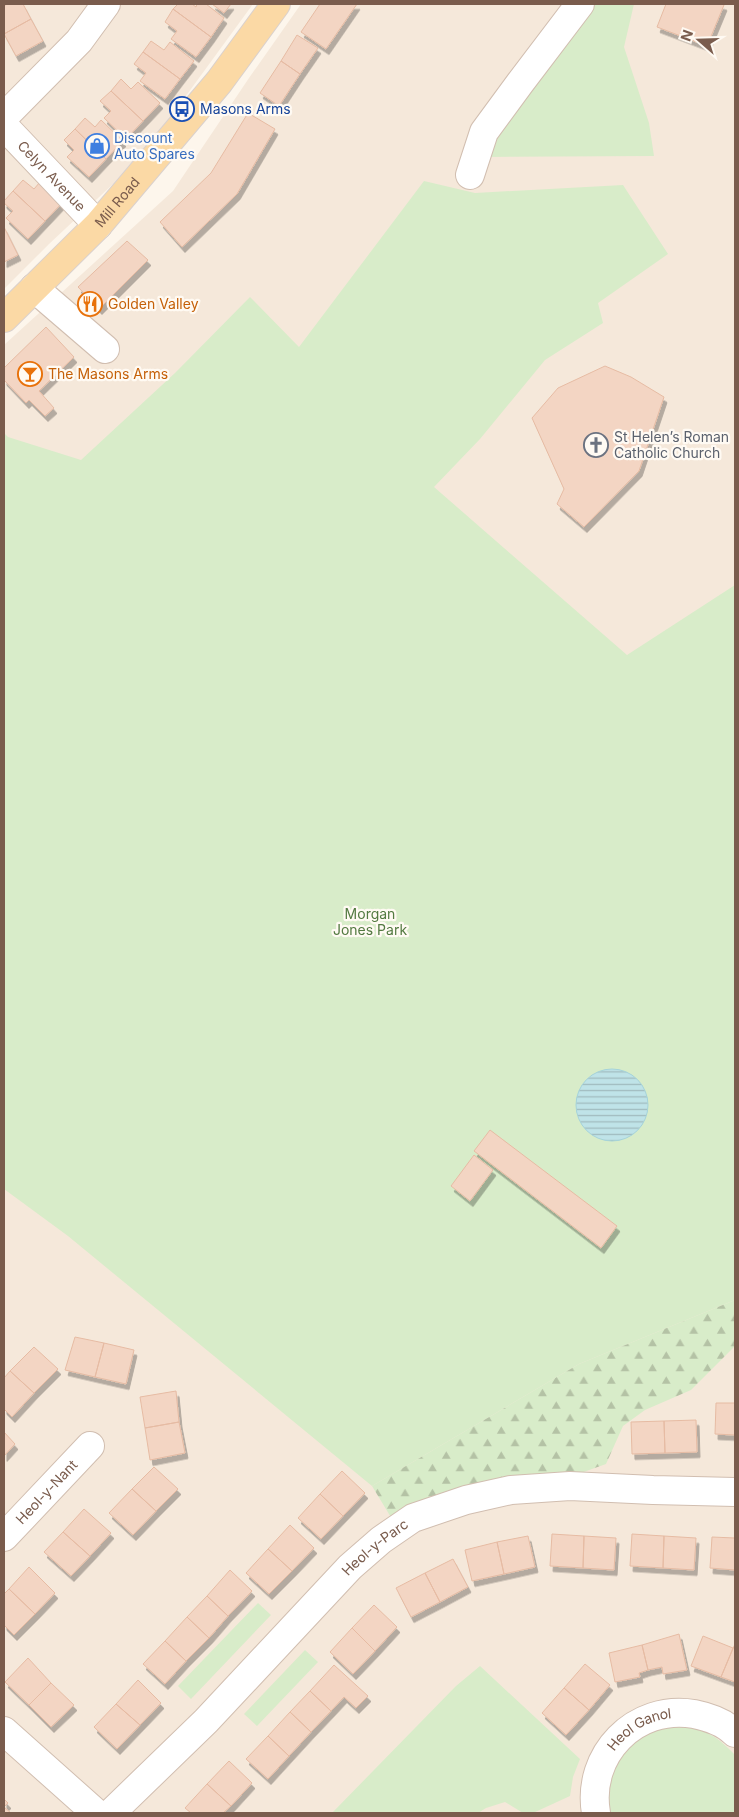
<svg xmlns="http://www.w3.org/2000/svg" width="739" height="1817" viewBox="0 0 739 1817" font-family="Inter,sans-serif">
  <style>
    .residential { fill: #f5e8da }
    .green { fill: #d8ecc9 }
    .forest { fill: url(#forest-firs) }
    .water { fill: url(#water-rules); stroke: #a5d3da }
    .building { fill: #f3d5c3; stroke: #e6bba3; filter: url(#shadow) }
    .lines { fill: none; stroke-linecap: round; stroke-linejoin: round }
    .minor-casing { stroke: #d1beb0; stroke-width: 30 }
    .major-casing { stroke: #dad1cd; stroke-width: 30 }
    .minor { stroke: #fff; stroke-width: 28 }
    .major { stroke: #fbd9a5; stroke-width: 28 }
    .labels { text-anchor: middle; stroke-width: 4.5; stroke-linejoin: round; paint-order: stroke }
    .transit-label { font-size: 14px; fill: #164399; stroke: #fffaf3; text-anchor: start }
    .shop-label { font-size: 14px; fill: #366cbe; stroke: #fffaf3; text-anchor: start }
    .street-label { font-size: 14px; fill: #7a5c4d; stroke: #fffaf3 }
    .food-label { font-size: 14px; fill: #c56008; stroke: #fffaf3; text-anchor: start }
    .worship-label { font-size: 14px; fill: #5b616d; stroke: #fffaf3; text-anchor: start }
    .park-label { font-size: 14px; fill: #537a41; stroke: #fffaf3 }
  </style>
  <defs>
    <pattern id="forest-firs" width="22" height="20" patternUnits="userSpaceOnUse" patternTransform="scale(1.25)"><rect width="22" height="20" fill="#d8ecc9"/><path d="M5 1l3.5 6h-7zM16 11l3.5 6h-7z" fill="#b4c2a5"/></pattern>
    <pattern id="water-rules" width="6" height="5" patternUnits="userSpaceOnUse" patternTransform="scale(1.25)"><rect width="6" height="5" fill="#bfe3e8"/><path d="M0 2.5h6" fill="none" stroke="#a0bbbe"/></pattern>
    <filter id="shadow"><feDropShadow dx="3" dy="5.5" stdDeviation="0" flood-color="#0004"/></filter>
  </defs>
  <rect width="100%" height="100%" fill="#fdf6ec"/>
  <path class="residential" d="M4 4H253L172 115 113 184 49 244 4 289Z
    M301 4H735V1813H4V345L173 191 249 78Z"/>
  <path class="green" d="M596 4H634L624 47 649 123 654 156 486 157 521 97Z
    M424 181 475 193 623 185 668 254 598 303 603 323 545 360 480 439 434 487 627 655 735 585V1300L579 1364 372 1486 68 1236 4 1189V433L8 437 81 460 175 373 250 297 299 347Z
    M258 1603 271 1615 191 1699 178 1686Z
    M305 1650 318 1662 257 1726 244 1714Z
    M480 1666 580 1759 573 1777 570 1796 533 1813H523L505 1802 486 1808 478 1813H332L456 1686Z
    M674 1725C704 1729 714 1733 735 1755V1813H606L605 1786 613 1763 629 1743 649 1730Z"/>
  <path class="forest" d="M735 1300V1346L691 1390 645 1410 623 1426 606 1464 578 1474 392 1519 372 1486 579 1364Z"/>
  <path class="water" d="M576 1105a36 36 0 1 1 72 0a36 36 0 1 1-72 0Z"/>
  <path class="building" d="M7 4H23L31 19 4 34V6Z
    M178 4H192L196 7 197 4H206L224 18 211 37 173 9Z
    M212 4H231L224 13Z
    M320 4H357L326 49 301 32Z
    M666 4H721L724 5 707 46 657 27Z
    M173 9 211 37 196 57 171 39 177 31 165 22Z
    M31 19 43 41 16 56 4 34Z
    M297 35 318 48 300 74 281 61Z
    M151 41 164 50 170 42 194 61 180 79 143 52Z
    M143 52 180 79 165 99 140 81 146 73 134 64Z
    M281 61 300 74 279 106 260 93Z
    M121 79 131 89 138 82 160 103 143 121 111 91Z
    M111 91 143 121 126 139 104 118 111 111 100 101Z
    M248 113 275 129 237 194 182 247 160 222 211 173Z
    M85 118 95 127 101 120 123 141 106 159 75 129Z
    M75 129 106 159 89 177 67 157 74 150 64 140Z
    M23 180 34 189 40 182 62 203 45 221 13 191Z
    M13 191 45 221 28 239 6 218 13 211 4 203V201Z
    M4 227 18 255 4 262Z
    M127 241 148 260 99 309 78 287Z
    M46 327 74 357 39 391 54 408 45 416 29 400 26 403 4 380V368Z
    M605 366 631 377 664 397 639 471 584 527 557 504 564 489 532 418 558 388Z
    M490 1130 617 1226 601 1248 474 1151Z
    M474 1155 493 1170 470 1201 451 1186Z
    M75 1337 104 1343 95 1377 65 1370Z
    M104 1343 134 1350 126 1384 95 1377Z
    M34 1347 58 1369 34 1393 10 1371Z
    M10 1371 34 1393 12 1417 4 1409V1378Z
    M176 1391 179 1422 145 1428 140 1397Z
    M716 1403H735V1435L715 1434Z
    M696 1420 697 1452 665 1453 664 1421Z
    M664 1421 665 1453 632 1454 631 1422Z
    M179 1422 185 1453 150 1460 145 1428Z
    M4 1432 15 1444 4 1456Z
    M154 1467 178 1489 156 1511 132 1489Z
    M342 1471 365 1493 343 1516 320 1494Z
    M132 1489 156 1511 133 1535 109 1513Z
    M320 1494 343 1516 321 1539 298 1518Z
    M84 1509 111 1533 90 1556 63 1532Z
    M290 1525 314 1548 292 1571 268 1549Z
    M63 1532 90 1556 71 1576 44 1552Z
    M552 1534 584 1536 583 1568 550 1566Z
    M632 1534 664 1536 663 1568 630 1566Z
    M528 1536 535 1567 504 1574 497 1542Z
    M584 1536 616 1538 614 1570 583 1568Z
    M664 1536 696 1538 694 1570 663 1568Z
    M712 1537 735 1538V1570L710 1568Z
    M497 1542 504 1574 472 1581 465 1550Z
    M268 1549 292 1571 269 1594 246 1573Z
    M453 1559 468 1587 440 1602 425 1573Z
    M29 1567 55 1593 35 1614 9 1589Z
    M230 1570 252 1591 228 1616 207 1596Z
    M425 1573 440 1602 411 1617 396 1588Z
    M9 1589 35 1614 14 1635 4 1625V1594Z
    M207 1596 228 1616 209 1638 187 1617Z
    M374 1605 397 1627 375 1651 352 1628Z
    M187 1617 209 1638 186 1661 165 1641Z
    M352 1628 375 1651 353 1674 330 1652Z
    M679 1634 687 1670 663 1674 662 1667 648 1670 642 1645Z
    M703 1636 733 1648 721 1677 691 1666Z
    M165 1641 186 1661 165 1684 143 1664Z
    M735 1644V1682L721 1677Z
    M642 1645 648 1670 639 1673 640 1677 615 1682 609 1653Z
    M28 1658 51 1683 29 1705 5 1682Z
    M585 1664 610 1685 589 1710 564 1688Z
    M334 1665 368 1696 356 1708 344 1697 331 1711 310 1691Z
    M138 1680 161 1703 140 1725 116 1704Z
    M51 1683 74 1705 51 1727 29 1705Z
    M564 1688 589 1710 566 1735 542 1713Z
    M310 1691 331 1711 311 1732 290 1712Z
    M116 1704 140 1725 117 1749 94 1727Z
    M290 1712 311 1732 289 1756 268 1736Z
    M268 1736 289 1756 268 1779 246 1759Z
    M229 1761 252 1783 231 1806 207 1784Z
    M207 1784 231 1806 223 1813H191L185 1808Z
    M4 1799 8 1803 4 1807 11 1813H4Z"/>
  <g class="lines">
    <defs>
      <g id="minor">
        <path d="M4 117 79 41 106 4"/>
        <path id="s1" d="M4 126 98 225"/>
        <path d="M470 175 484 132 520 83 580 4"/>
        <path d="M34 288 105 349"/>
        <path id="s2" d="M4 1537 90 1446"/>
        <path d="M4 1731 96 1813"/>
        <path id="s3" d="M111 1813 206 1721 350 1567 381 1540 413 1518 466 1500 511 1490 570 1486 653 1490 735 1492"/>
        <path id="s4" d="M596 1813C586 1755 635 1704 694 1714 709 1717 725 1723 735 1733"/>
      </g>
      <g id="major">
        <path id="s5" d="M4 318 98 225 219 82 276 4"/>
      </g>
    </defs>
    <use href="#minor" class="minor-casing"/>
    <use href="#major" class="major-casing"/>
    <use href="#minor" class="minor"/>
    <use href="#major" class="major"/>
  </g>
  <defs>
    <symbol id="bus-ring" viewBox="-11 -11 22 22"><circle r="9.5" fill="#fffaf3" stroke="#1a4fb4" stroke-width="1.5"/><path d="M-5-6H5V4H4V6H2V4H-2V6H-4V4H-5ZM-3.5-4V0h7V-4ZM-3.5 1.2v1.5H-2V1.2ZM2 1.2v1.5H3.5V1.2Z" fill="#1a4fb4"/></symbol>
    <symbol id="shop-ring" viewBox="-11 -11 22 22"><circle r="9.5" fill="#fffaf3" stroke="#3f7fe0" stroke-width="1.5"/><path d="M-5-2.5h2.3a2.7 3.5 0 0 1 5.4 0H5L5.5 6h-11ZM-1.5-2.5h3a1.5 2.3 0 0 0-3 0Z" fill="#3f7fe0"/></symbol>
    <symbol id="restaurant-ring" viewBox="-11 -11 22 22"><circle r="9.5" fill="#fffaf3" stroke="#e8710a" stroke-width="1.5"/><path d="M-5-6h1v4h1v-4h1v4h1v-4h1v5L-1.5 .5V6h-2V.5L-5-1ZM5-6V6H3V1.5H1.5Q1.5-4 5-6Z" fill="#e8710a"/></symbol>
    <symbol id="bar-ring" viewBox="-11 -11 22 22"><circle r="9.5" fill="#fffaf3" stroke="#e8710a" stroke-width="1.5"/><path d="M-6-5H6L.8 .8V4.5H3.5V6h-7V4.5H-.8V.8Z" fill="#e8710a"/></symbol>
    <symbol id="church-ring" viewBox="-11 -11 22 22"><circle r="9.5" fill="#fffaf3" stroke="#6b7280" stroke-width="1.5"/><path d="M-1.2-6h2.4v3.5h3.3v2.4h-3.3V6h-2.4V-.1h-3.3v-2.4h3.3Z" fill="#6b7280"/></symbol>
  </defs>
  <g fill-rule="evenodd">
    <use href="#bus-ring" x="168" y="95" width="28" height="28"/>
    <use href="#shop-ring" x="83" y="132" width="28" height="28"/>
    <use href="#restaurant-ring" x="76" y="290" width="28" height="28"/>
    <use href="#bar-ring" x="16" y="360" width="28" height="28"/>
    <use href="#church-ring" x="582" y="431" width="28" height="28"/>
  </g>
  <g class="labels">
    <g class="transit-label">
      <text x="200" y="114">Masons Arms</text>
    </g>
    <g class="shop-label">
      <text x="114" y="143">Discount<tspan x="114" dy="16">Auto Spares</tspan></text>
    </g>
    <g class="street-label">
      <text dy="5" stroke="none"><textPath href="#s1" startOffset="69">Celyn Avenue</textPath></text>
      <text dy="5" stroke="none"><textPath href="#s5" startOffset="162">Mill Road</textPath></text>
      <text dy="5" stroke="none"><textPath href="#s2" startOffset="62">Heol-y-Nant</textPath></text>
      <text dy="5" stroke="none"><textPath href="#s3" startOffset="375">Heol-y-Parc</textPath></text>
      <text dy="5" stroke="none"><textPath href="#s4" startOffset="104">Heol Ganol</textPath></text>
    </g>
    <g class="food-label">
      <text x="108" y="309">Golden Valley</text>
      <text x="48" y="379">The Masons Arms</text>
    </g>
    <g class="worship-label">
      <text x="614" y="442">St Helen’s Roman<tspan x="614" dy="16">Catholic Church</tspan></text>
    </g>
    <g class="park-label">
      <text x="370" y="919">Morgan<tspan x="370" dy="16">Jones Park</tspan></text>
    </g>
  </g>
  <rect width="739" height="1817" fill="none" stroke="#7a5c4d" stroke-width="10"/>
  <g transform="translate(699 40) rotate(290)" stroke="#fffaf3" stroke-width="4" paint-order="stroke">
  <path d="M0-4L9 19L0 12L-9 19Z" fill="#7a5c4d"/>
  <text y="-8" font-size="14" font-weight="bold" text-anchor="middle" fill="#7a5c4d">N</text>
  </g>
</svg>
